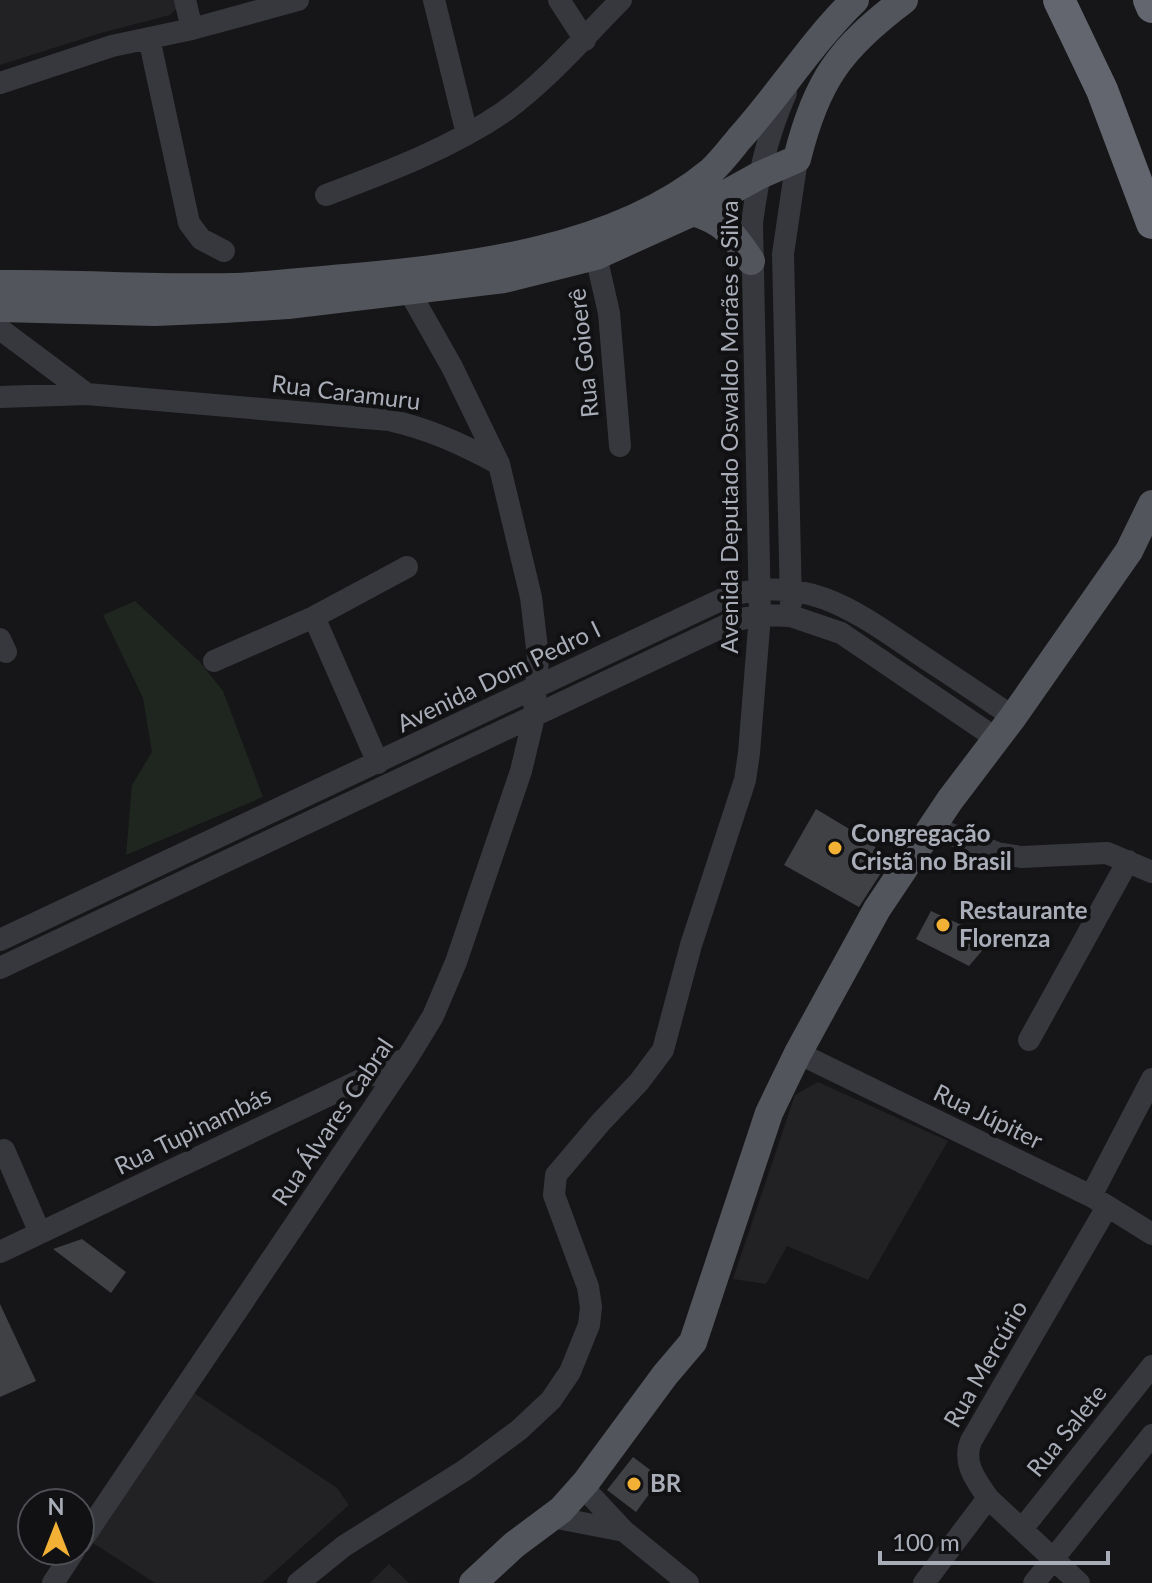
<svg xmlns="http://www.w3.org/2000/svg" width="1152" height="1583" viewBox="0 0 1152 1583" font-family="Lato,sans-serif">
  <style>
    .built { fill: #222225 }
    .green { fill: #1e261f }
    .building { fill: #404145 }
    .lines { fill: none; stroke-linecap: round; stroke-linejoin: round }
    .minor { stroke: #37383d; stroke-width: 22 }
    .major { stroke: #53555c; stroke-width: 28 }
    .highway { stroke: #63666e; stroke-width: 32 }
    .poi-dot { fill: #f2b134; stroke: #111113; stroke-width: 3 }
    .labels { text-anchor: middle; stroke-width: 8; stroke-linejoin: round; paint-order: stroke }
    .street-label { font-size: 24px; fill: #a8adb8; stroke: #111113 }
    .poi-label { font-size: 24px; font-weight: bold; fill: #a8adb8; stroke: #111113; text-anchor: start }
  </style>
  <rect width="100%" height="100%" fill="#161618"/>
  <path class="built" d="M0 0H179L177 8 170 15 101 33 0 65Z
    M818 1082 948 1141 868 1280 787 1246 766 1284 733 1279 795 1095Z
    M194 1393 337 1488 349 1505 262 1583H155L93 1543Z
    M389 1564 409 1583H370Z"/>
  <path class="green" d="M135 601 200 662 223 691 263 797 126 855 132 785 152 752 143 698 103 615Z"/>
  <path class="building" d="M816 809 861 836 890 859 859 907 784 865Z
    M931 911 992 939 969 966 916 939Z
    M82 1239 126 1272 111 1293 53 1249Z
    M0 1304 36 1381 0 1397Z
    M633 1457 661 1478 636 1512 607 1490Z"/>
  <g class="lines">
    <path class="minor" d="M185 0 192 29
      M434 0 467 134
      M559 0 585 40
      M149 38 189 223 201 239 224 251
      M0 83 112 46 192 29 298 0
      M326 195C387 172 451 148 505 111 549 79 583 38 621 0
      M596 256 609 313 620 446
      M409 291 452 367 499 464
      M0 329 87 394
      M0 397 87 394 389 420C429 429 462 444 499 464L531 597 538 657 534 717 521 771 456 962 433 1016 408 1057 80 1543
      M791 603 783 254 797 159
      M314 617 378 763
      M0 639 6 652
      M214 661 314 617 407 567
      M933 827 997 853 1021 857 1107 853 1152 872
      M0 940 731 595C809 575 855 611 916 652 949 674 981 695 1013 717
      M0 968 737 620 760 615 791 616 841 633 997 739
      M1029 1040 1128 861
      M798 1053 1091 1196 1152 1234
      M4 1150 40 1233
      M1091 1196 1152 1079
      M0 1252 407 1058
      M582 1486 624 1531 688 1583
      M988 1498 1079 1583
      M552 1517 624 1531
      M1022 1529 1152 1366
      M53 1583 74 1551
      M298 1583 344 1546 465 1470 519 1430 551 1400 570 1372 589 1325 591 1307 588 1287 554 1195 556 1175 601 1122 639 1082 663 1050 691 945 745 780 749 753 760 615 752 223C758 177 767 136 786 93
      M924 1583 988 1498C976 1480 962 1463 971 1441L1107 1207
      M1034 1583 1152 1435"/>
    <path class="major" d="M693 212C725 222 733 234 751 261
      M0 284C77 283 153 289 230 287 268 286 306 281 345 278 466 267 614 251 711 171 721 162 730 150 739 139 779 95 813 40 855 0
      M0 308 155 312 224 309 288 305 504 279 596 256 693 212 758 176 797 159C816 81 840 48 904 0
      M473 1583 514 1545 561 1510 586 1482 665 1375 693 1342 769 1113 798 1053 877 909 950 800 1013 717 1129 551 1152 504"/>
    <path class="highway" d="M1059 0 1102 90 1152 223
      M1149 0 1152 7"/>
  </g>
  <g class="poi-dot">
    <circle cx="835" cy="848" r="8"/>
    <circle cx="943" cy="925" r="8"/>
    <circle cx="634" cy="1484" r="8"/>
  </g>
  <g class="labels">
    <g class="street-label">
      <text transform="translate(584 353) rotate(-96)" y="8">Rua Goioerê</text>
      <text transform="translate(346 393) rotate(7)" y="8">Rua Caramuru</text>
      <text transform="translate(730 427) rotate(-90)" y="8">Avenida Deputado Oswaldo Morães e Silva</text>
      <text transform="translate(499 677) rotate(-26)" y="8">Avenida Dom Pedro I</text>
      <text transform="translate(988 1117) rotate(26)" y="8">Rua Júpiter</text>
      <text transform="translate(333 1122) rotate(-56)" y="8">Rua Álvares Cabral</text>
      <text transform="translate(193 1131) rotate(-26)" y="8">Rua Tupinambás</text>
      <text transform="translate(986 1364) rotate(-60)" y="8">Rua Mercúrio</text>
      <text transform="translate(1067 1431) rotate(-51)" y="8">Rua Salete</text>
    </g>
    <g class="poi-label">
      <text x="851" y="842">Congregação<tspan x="851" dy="28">Cristã no Brasil</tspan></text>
      <text x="959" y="919">Restaurante<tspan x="959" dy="28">Florenza</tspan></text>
      <text x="650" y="1492">BR</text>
    </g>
  </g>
  <g transform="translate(56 1527)"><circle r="38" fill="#111113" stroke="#4d4f55" stroke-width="2"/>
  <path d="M0-6L14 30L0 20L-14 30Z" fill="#f2b134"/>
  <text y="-12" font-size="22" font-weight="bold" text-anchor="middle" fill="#a8adb8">N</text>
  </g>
  <path d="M880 1551v12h228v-12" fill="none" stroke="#a8adb8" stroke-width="4"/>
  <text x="892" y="1551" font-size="24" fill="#a8adb8" stroke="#111113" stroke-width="6" paint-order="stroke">100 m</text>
</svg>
